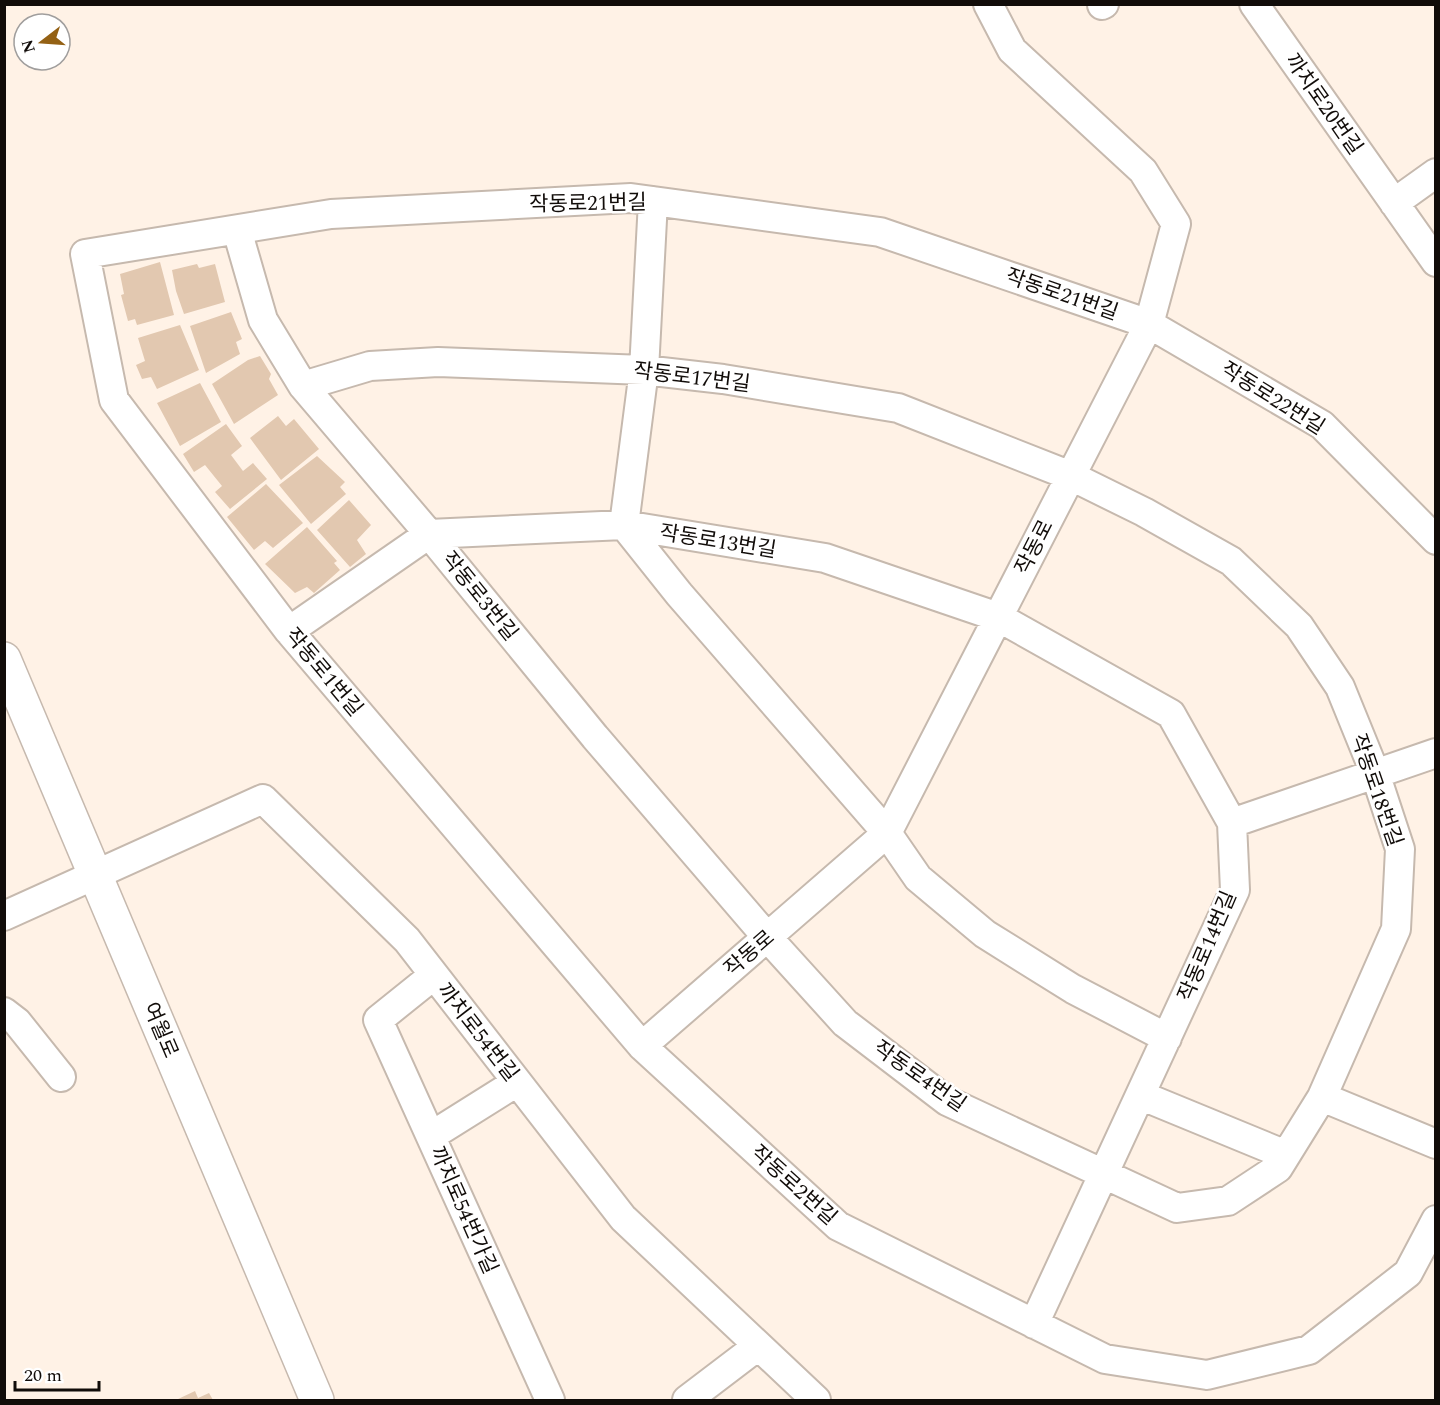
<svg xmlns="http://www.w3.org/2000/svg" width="1440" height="1405" viewBox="0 0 1440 1405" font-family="Spectral,'Noto Sans KR',serif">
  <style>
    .building { fill: #e2c8b0 }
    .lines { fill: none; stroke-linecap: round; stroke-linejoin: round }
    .street-casing { stroke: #c6b9ae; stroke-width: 32 }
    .secondary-casing { stroke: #c6b9ae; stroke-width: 36 }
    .street { stroke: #fff; stroke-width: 28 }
    .secondary { stroke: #fff; stroke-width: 33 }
    .labels { text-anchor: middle; stroke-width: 5; stroke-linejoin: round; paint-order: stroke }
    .street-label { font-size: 21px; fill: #110c09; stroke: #fff }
  </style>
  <rect width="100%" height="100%" fill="#fff2e6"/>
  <path class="building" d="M160 262 174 315 137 325 135 319 128 321 121 295 124 294 120 274Z
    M197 264 199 268 215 264 225 302 184 314 176 291 172 270Z
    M231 312 242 339 236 342 240 354 206 373 190 326Z
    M180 325 199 370 157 389 151 377 142 379 136 365 145 361 138 338Z
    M260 356 271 374 269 379 278 395 234 424 212 384 248 360Z
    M200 383 221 422 180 446 157 403Z
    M278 416 286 426 294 419 319 449 281 480 250 438Z
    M226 424 242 446 231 455 243 471 253 463 267 479 230 509 215 492 222 486 205 465 194 472 183 454Z
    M317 456 345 482 340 487 346 494 311 524 279 485Z
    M266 484 303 523 273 548 265 541 254 550 227 517Z
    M349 500 371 525 357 540 366 554 350 567 317 530Z
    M307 527 337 561 334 563 340 570 314 593 307 587 295 593 265 564Z
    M195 1391 198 1398 209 1393 213 1400H176Z"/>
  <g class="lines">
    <defs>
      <path id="street" d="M1254 4 1436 262
        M1102 5 1104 4
        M653 201 644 370 624 525 679 594 887 833 918 878 985 934 1073 989 1167 1038
        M1394 203 1436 173
        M237 230 263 320 303 386 429 534 595 737 767 937 845 1023 947 1101 1177 1208 1228 1201 1278 1168 1322 1097 1396 929 1400 849 1375 773 1340 687 1299 626 1231 561 1144 512 1071 476 898 408 723 379 644 370 438 362 370 366 303 386
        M1436 540 1322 425 1149 324 880 232 631 198 331 214 85 254 114 400 289 631 642 1046 838 1226 1105 1359 1207 1375 1309 1350 1408 1273 1436 1220
        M289 631 429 534 624 525 825 558 998 617 1171 714 1232 823 1235 890 1034 1324
        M1232 823 1436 753
        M4 916 263 799 407 940 623 1218 816 1400
        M434 975 378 1020 550 1400
        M4 1012 17 1022 61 1077
        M642 1046 887 833 1149 324 1176 224 1143 171 1012 50 988 4
        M1140 1095 1286 1155
        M1322 1097 1436 1144
        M431 1136 517 1082
        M687 1400 758 1346"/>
      <path id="secondary" d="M4 659 317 1400"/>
    </defs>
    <use href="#street" class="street-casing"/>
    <use href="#secondary" class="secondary-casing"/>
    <use href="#street" class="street"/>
    <use href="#secondary" class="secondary"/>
  </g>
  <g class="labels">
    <g class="street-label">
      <text transform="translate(1324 104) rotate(55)" y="7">까치로20번길</text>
      <text transform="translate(588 203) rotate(-1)" y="7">작동로21번길</text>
      <text transform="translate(1062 294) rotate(19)" y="7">작동로21번길</text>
      <text transform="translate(692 377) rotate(7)" y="7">작동로17번길</text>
      <text transform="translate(1273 398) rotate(32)" y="7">작동로22번길</text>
      <text transform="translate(718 541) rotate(9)" y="7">작동로13번길</text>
      <text transform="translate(1034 547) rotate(-63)" y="7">작동로</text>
      <text transform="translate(480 596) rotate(51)" y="7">작동로3번길</text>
      <text transform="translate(324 672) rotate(50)" y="7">작동로1번길</text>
      <text transform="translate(1377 790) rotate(71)" y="7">작동로18번길</text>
      <text transform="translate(1207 946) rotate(-67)" y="7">작동로14번길</text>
      <text transform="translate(749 953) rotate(-41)" y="7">작동로</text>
      <text transform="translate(161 1030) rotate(67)" y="7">여월로</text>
      <text transform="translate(478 1032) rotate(52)" y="7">까치로54번길</text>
      <text transform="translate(920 1076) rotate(35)" y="7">작동로4번길</text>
      <text transform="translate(794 1185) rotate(42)" y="7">작동로2번길</text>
      <text transform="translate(464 1210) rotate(66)" y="7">까치로54번가길</text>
    </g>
  </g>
  <rect width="1440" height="1405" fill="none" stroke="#110c09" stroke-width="12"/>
  <g transform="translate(42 42) rotate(253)"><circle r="28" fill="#ffffff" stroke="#a09e9d" stroke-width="1.5"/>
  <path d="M0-4.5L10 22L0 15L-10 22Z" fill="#946114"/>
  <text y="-9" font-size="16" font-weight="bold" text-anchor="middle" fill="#110c09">N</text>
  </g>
  <path d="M15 1381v9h84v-9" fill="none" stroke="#110c09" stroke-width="3"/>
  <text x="24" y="1381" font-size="18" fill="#110c09" stroke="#ffffff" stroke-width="4.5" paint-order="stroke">20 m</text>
</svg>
